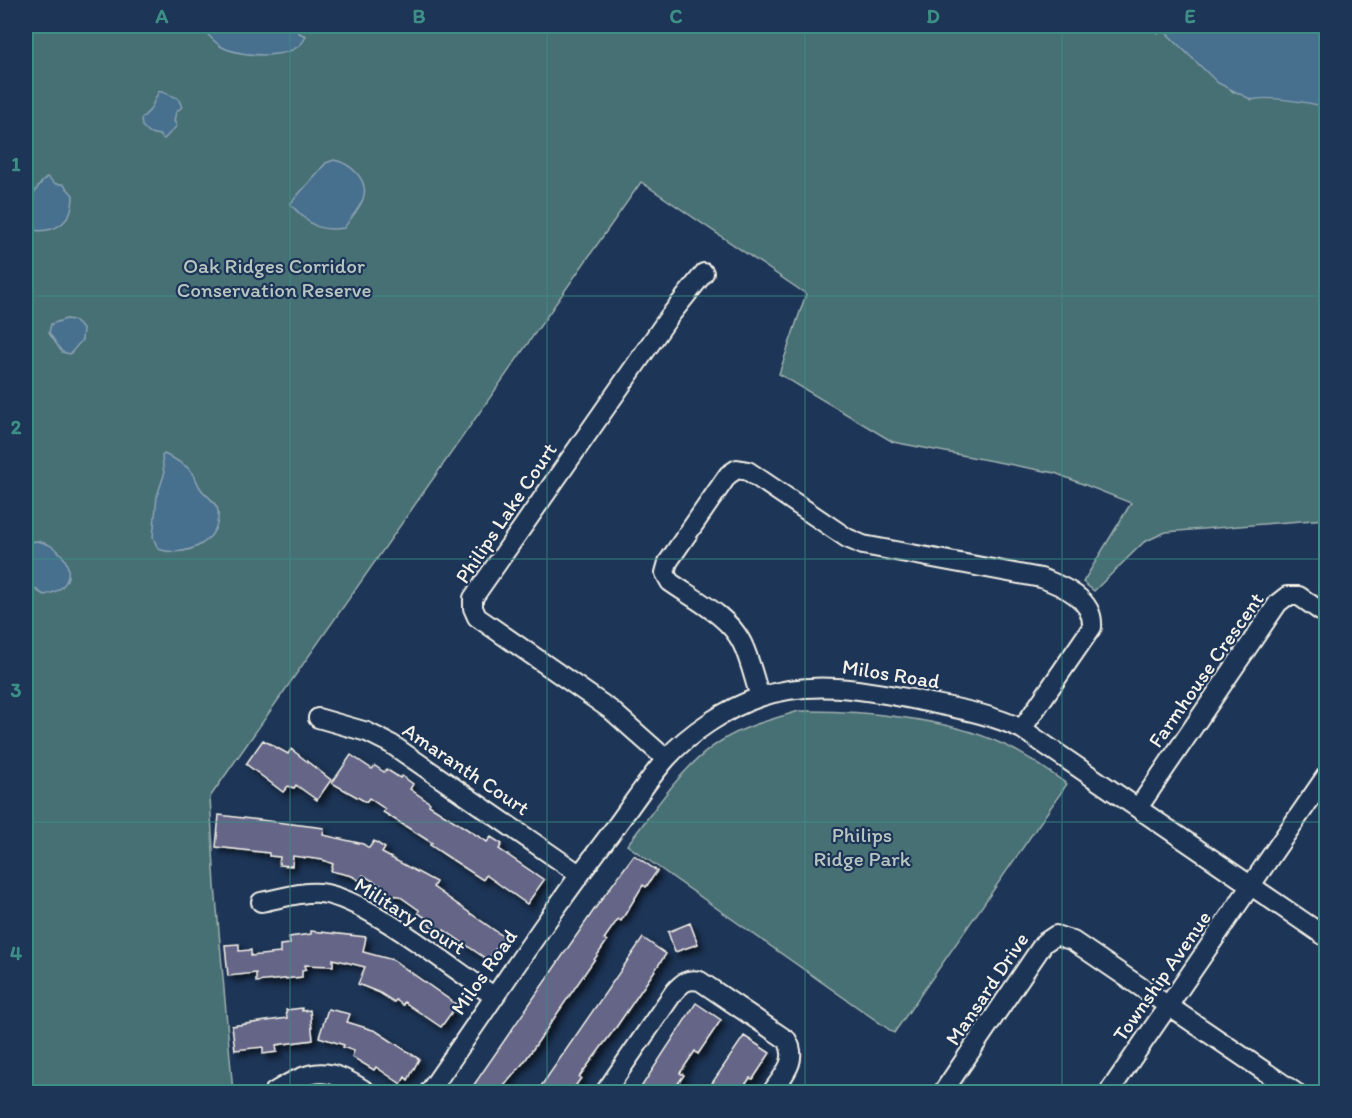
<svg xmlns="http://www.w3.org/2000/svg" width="1352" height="1118" viewBox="0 0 1352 1118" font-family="Itim,sans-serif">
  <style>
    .green { fill: #476f74; stroke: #9eb0ae; stroke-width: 1.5 }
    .water { fill: #476f8f; stroke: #8ca3b3; stroke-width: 1.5 }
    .building { fill: #656588; stroke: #f4f1e8; stroke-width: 1.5; filter: url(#shadow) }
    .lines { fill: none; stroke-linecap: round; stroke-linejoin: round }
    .minor-casing { stroke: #f4f1e8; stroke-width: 22 }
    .minor { stroke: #1d3557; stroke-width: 18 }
    .grid { fill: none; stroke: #3d8f86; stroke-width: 1.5; stroke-opacity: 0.55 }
    .labels { text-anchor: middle; stroke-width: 4.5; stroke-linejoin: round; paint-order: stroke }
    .park-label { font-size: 21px; fill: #b7c4bf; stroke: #1d3557 }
    .street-label { font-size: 21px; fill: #f4f1e8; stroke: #1d3557 }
    .neatline { fill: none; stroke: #3d8f86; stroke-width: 2 }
    .grid-label { font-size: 20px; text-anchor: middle; font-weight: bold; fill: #3d8f86 }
  </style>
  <defs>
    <filter id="shadow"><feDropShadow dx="4.5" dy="4.5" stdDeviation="3" flood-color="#0009"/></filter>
  </defs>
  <rect width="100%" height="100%" fill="#1d3557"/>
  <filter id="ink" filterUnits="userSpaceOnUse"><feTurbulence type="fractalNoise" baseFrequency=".0167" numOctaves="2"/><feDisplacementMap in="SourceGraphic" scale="12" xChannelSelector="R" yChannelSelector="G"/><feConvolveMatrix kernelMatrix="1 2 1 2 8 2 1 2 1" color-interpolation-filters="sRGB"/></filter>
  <g filter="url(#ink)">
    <path class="green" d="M26 26H1167L1192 44 1233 92 1274 89 1326 98V519L1166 532 1144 542 1094 591 1083 582 1131 503 1055 473 893 442 779 374 806 294 641 182 210 797 215 886 233 1092H26Z
      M799 711C858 710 946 718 1000 743 1024 753 1045 769 1067 784L894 1033 627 845C655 810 682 765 721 741 745 726 772 719 799 711Z"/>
    <path class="water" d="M200 26H300L299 33 306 36C297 61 244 57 224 48 215 44 207 33 200 26Z
      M1150 26H1326V107C1311 103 1266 95 1252 100L1218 83 1163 30 1158 33Z
      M159 91 178 98 182 107 176 112 174 121 177 126 164 139 159 135 149 133 142 126 141 119 150 110Z
      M334 160C350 163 370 180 363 199 360 208 350 219 344 228 315 232 310 224 290 204L326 163Z
      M47 177 56 184H63L73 195C73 224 54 235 26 229 25 210 32 190 47 177Z
      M66 319 73 320 83 329 82 340 70 354 62 352 49 333 51 324Z
      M164 454C173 458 186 465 192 472 196 477 197 484 201 489 206 496 217 502 218 511 221 544 183 558 158 549L153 537 157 496 164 475 162 456Z
      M34 541C69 543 85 588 44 595 20 581 25 572 26 546Z"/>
    <path class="building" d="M263 740 288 754 291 749 331 780 317 800 296 785 294 788 288 786 283 792 246 764Z
      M351 755 372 769 375 766 384 772 386 769 400 778 402 776 413 784 410 789 430 803 429 805 487 842 491 837 502 844 499 849 544 880 527 904 486 875 483 880 445 855 430 845 432 843 383 812 385 809 369 798 366 802 332 783Z
      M219 815 324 828 323 835 363 844 369 848 374 841 385 848 382 853 436 882 433 887 504 937 488 960 444 930 441 933 424 921 426 918 418 913 419 910 399 896 386 895 381 889 383 887 363 875 360 881 352 876 331 871 333 864 323 860 293 856 292 866 279 865 280 857 269 856V853L216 847Z
      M634 855 657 871 646 887 643 885 621 921 618 919 604 939 607 941 524 1062 499 1092H469L596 907Z
      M690 923 698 944 675 952 668 932Z
      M311 931 366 937 363 952 393 960 457 1005 441 1027 404 1002 403 1005 396 1000 394 1002 380 993 358 984 365 967 333 959V966L305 965 306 969 302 970V977L256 982V973L228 976 225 945 239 944V951L251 950V956L280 953V945L290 944 289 937 311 934Z
      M643 938 666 954 617 1026 579 1077 581 1078 571 1092H537Z
      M696 1003 721 1020 698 1054 695 1051 680 1073 684 1075 672 1092H638Z
      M302 1008V1011L310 1010 313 1040 276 1045 277 1052 263 1054V1047L235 1050 232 1026 287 1018 286 1010Z
      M328 1009 350 1014 347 1022 376 1031 419 1059 408 1080 405 1077 401 1084 376 1067 374 1070 352 1057 354 1051 343 1047 344 1045 319 1037Z
      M744 1036 770 1053 753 1079 750 1078 740 1092H706Z"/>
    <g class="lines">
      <defs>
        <path id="minor" d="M760 697C754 679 750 659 742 643 729 616 694 599 670 582L665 573 668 562 728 475 737 469 748 471 847 538 863 545 1041 578C1063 586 1094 599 1092 627L1022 729
          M318 718 367 732 391 744 579 874
          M666 759 611 710 477 617 473 608V598L669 317 704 273
          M1138 808 1278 603 1287 596H1299L1326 615
          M261 902C279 899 302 891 320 893 365 897 454 970 495 997
          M274 1092C313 1068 328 1066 367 1092
          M429 1092C491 1003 551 911 617 825 633 803 648 780 666 759 689 733 727 708 760 697 812 679 865 690 917 700 953 708 989 713 1022 729L1326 937
          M605 1092 674 992C682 983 687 978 700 981L787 1040C799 1061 783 1075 772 1092
          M943 1092 1044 943 1056 935 1073 941 1295 1092
          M1109 1092 1326 776"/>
      </defs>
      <use href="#minor" class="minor-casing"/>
      <use href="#minor" class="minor"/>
    </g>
  </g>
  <path class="grid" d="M290 26V1092M547 26V1092M805 26V1092M1062 26V1092M26 296H1326M26 559H1326M26 822H1326"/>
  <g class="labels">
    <g class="park-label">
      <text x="274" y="273">Oak Ridges Corridor<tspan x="274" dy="24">Conservation Reserve</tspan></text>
      <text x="862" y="842">Philips<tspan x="862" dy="24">Ridge Park</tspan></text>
    </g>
    <g class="street-label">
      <text transform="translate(506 513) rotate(-56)" y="7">Philips Lake Court</text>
      <text transform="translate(1206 670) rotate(-55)" y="7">Farmhouse Crescent</text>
      <text transform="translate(891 674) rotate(9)" y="7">Milos Road</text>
      <text transform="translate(466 769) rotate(34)" y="7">Amaranth Court</text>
      <text transform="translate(410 916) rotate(32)" y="7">Military Court</text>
      <text transform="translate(484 972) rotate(-55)" y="7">Milos Road</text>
      <text transform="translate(1162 976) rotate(-55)" y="7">Township Avenue</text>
      <text transform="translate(987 989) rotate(-56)" y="7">Mansard Drive</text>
    </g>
  </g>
  <rect width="1352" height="1118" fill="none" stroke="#1d3557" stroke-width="66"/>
  <rect x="33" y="33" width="1286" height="1052" class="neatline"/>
  <g class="grid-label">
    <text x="162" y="23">A</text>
    <text x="419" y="23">B</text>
    <text x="676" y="23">C</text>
    <text x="933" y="23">D</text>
    <text x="1190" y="23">E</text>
    <text x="16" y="171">1</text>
    <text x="16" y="434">2</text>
    <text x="16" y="697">3</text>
    <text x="16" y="960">4</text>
  </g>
</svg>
